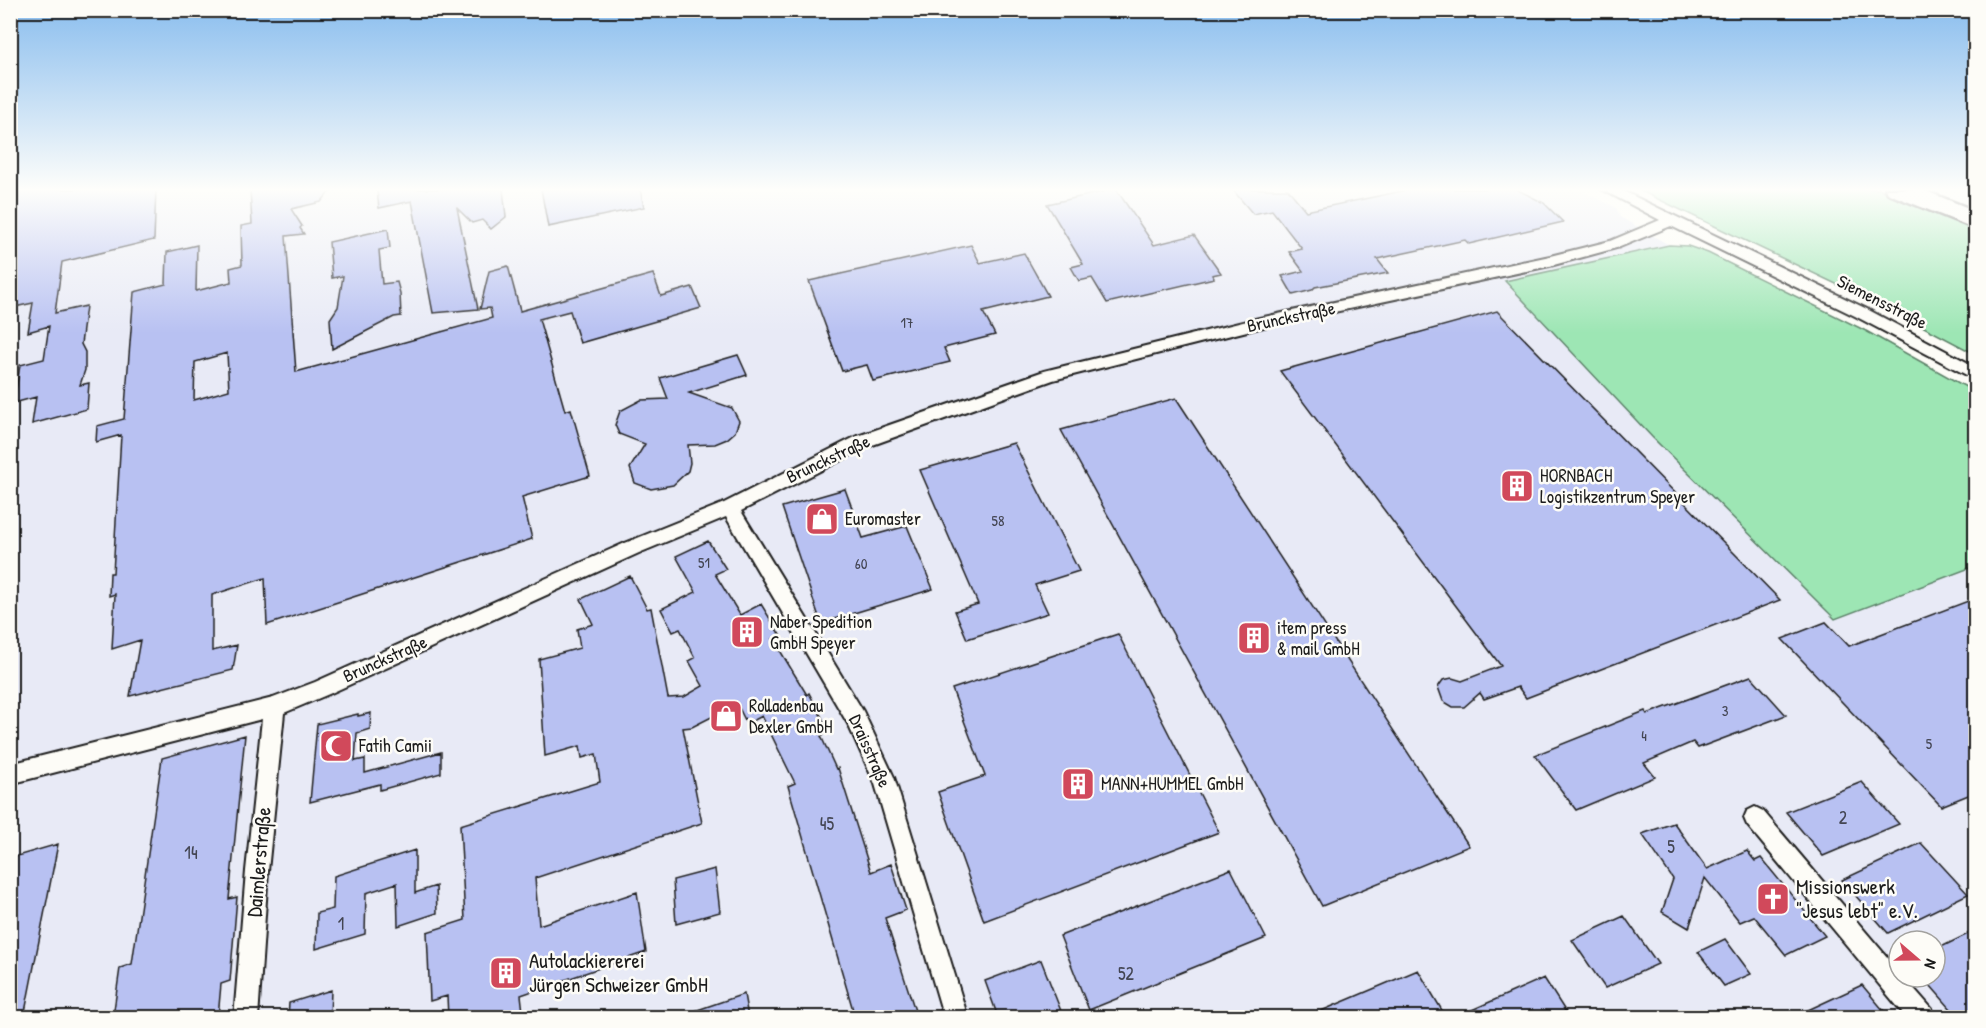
<svg xmlns="http://www.w3.org/2000/svg" width="1986" height="1028" viewBox="0 0 1986 1028" font-family="'Patrick Hand',sans-serif">
  <style>
    .built { fill: #e8eaf6; fill-rule: evenodd }
    .green { fill: #9de6b4; stroke: #5c8168; stroke-width: 1.5 }
    .building { fill: #b8c1f2; stroke: #1c1c1c; stroke-width: 1.5; fill-rule: evenodd }
    .lines { fill: none; stroke-linecap: round; stroke-linejoin: round }
    .street-casing { stroke: #1c1c1c; stroke-width: 4 }
    .highway-casing { stroke: #1c1c1c; stroke-width: 5 }
    .street { fill: #fdfcf7; fill-rule: evenodd }
    .highway { fill: #fdfcf7; fill-rule: evenodd }
    .labels { text-anchor: middle; stroke-width: 5; stroke-linejoin: round; paint-order: stroke }
    .number-label { font-size: 15px; fill: #434552 }
    .street-label { font-size: 18px; fill: #1c1c1c; stroke: #fdfcf7 }
    .poi-label { font-size: 18px; fill: #1c1c1c; stroke: #fdfcf7; text-anchor: start }
    .near-number-label { font-size: 18px; fill: #434552 }
    .near-street-label { font-size: 21px; fill: #1c1c1c; stroke: #fdfcf7 }
    .near-poi-label { font-size: 21px; fill: #1c1c1c; stroke: #fdfcf7; text-anchor: start }
  </style>
  <rect width="100%" height="100%" fill="#fdfcf7"/>
  <filter id="ink" filterUnits="userSpaceOnUse"><feTurbulence type="fractalNoise" baseFrequency=".0167" numOctaves="2"/><feDisplacementMap in="SourceGraphic" scale="12" xChannelSelector="R" yChannelSelector="G"/><feConvolveMatrix kernelMatrix="1 2 1 2 8 2 1 2 1" color-interpolation-filters="sRGB"/></filter>
  <g filter="url(#ink)">
    <path class="built" d="M10 189H1579L1611 205 1617 209 1620 217 1669 245 1688 246 1708 253 1866 331 1975 392V1017H11ZM1899 941H1935V977H1899Z"/>
    <path class="green" d="M1637 189H1879L1975 229V354L1901 315Z
      M1669 245 1688 246 1708 253 1866 331 1975 392V566L1835 619 1652 437 1505 281Z"/>
    <path class="building" d="M20 189H156L154 240 62 262 55 313 86 306 81 344 85 352V370L80 385 89 383 87 409 32 424 36 397 14 403 20 365 44 359 49 326 28 332 33 303 10 308V248Z
      M250 189H332L321 202 291 209 302 226 300 228 304 234 286 236 296 372 492 318 490 308 480 309 489 271 508 266 520 311 653 274 661 296 692 287 701 308 580 343 570 311 539 319 565 411 571 409 590 476 522 497 532 539 267 625 265 578 212 595V651L237 645 233 670 130 696 140 640 112 649 115 594 109 596 110 573H113L121 435 96 442 97 426 124 419 134 292 166 284 167 252 197 245 196 291 231 282 230 268 242 265 241 226 252 224ZM227 353 229 390 194 400 195 362Z
      M384 189H503L506 217 491 229 482 220 472 223 457 208 478 309 433 313 412 201 379 208 377 191Z
      M541 189H640L644 207 548 227Z
      M1116 189 1154 245 1194 235 1221 273 1212 275 1214 278 1107 303 1092 278 1079 281 1071 267 1083 264 1047 204Z
      M1232 189H1288L1306 211 1412 189H1516L1544 203 1563 222 1469 244 1465 240 1377 259 1388 273 1315 287 1312 290 1293 295 1282 276 1303 271 1289 252 1302 249 1272 210 1253 214Z
      M388 229 390 248 379 250 382 284 397 282 400 293 401 316 394 317 332 349 330 319 338 307 343 276 332 278 329 242Z
      M971 245 980 263 1024 253 1048 296 983 312 995 335 944 348 950 362 873 381 867 365 842 371 809 281Z
      M1497 311 1780 600 1526 698 1518 687 1484 699 1480 693 1464 707H1453L1443 701 1438 687 1443 680 1452 678 1462 681 1501 666 1280 371Z
      M738 355 747 375 689 393 732 408 739 421 735 432 727 439 715 444 688 445 690 463 688 471 673 485 651 489 635 483 630 468 645 444 619 434 615 425 620 411 641 400 668 399 660 378Z
      M1176 398 1469 846 1322 906 1061 430Z
      M1014 443 1079 571 1035 585 1048 613 967 639 955 611 978 604 920 470Z
      M845 489 863 538 907 526 933 589 821 623 782 507Z
      M708 541 726 569 715 574 740 615 761 604 780 635 773 639 807 695 809 693 829 731 821 736 836 769 838 768 871 872 891 864 906 910 885 918 917 1017H855L788 786 795 783 762 716 747 724 737 704 692 727 683 728 702 823 535 878 539 925 637 892 646 952 521 995 523 1012 507 1017H448L447 996 430 1001 427 932 465 920 460 825 600 782 596 754 582 758 580 746 545 756 539 659 580 648 577 629 593 624 581 599 630 576 647 609 651 608 668 698 684 697 703 686 689 661 695 658 680 629 673 632 661 609 696 592 676 556Z
      M1976 598V792L1941 806 1782 639 1826 622 1849 646Z
      M1118 634 1219 832 984 921 938 792 985 776 952 689Z
      M1751 676 1786 715 1698 748 1693 742 1644 763 1655 777 1576 810 1535 755 1645 711 1647 714Z
      M371 713 370 729 357 733 355 761 365 759V773L441 752V773L380 790V784L310 802 317 724 358 714V716Z
      M245 735 229 899 237 897 230 981 221 984 218 1017H113L120 968 132 964 162 758Z
      M1862 782 1899 824 1823 856 1786 812Z
      M1674 823 1707 869 1747 851 1755 861 1761 858 1825 936 1786 955 1754 916 1740 922 1705 878 1689 928 1662 912 1673 879 1642 834Z
      M1921 843 1968 894 1888 933 1842 880Z
      M58 844 24 1017H10V858Z
      M415 850V893L436 886 437 913 398 926 397 883 366 893 365 934 316 949 317 913 333 909 334 876Z
      M715 869 720 912 676 924 673 880Z
      M1231 869 1266 938 1089 1010 1060 936Z
      M1624 916 1658 964 1605 988 1572 940Z
      M1976 930V1017H1958L1923 977H1935V950Z
      M1725 939 1751 974 1724 986 1698 952Z
      M1041 960 1061 1011 1045 1017H998L985 981Z
      M1418 970 1446 1017H1307Z
      M1544 978 1569 1017H1456Z
      M1862 985 1889 1017H1793Z
      M331 990 330 1017H288L289 1003Z
      M744 994 748 1017H684L683 1015Z"/>
    <g class="lines">
      <defs>
        <path id="street" d="M1601 189H1619L1865 308 1976 367V380L1855 316 1671 226 1620 247 1550 266 1259 328 1053 380 867 447 741 511 863 711 894 777 968 1018H944L875 784 848 724 726 517 639 553 329 694 284 713 268 871 258 1018H234L246 871 262 719 10 784V764L273 698 315 682 625 543 724 503 855 437 1044 371 1259 318 1550 256 1610 241 1660 220Z
          M1755 807 1763 811 1899 971V977H1904L1932 1009 1935 1018H1907L1747 825 1744 818 1747 811Z"/>
        <path id="highway" d="M1885 189H1921L1976 211V229L1889 194Z"/>
      </defs>
      <use href="#street" class="street-casing"/>
      <use href="#highway" class="highway-casing"/>
      <use href="#street" class="street"/>
      <use href="#highway" class="highway"/>
    </g>
  </g>
  <linearGradient id="sky" x2="0" y2="1"><stop stop-color="#89bdee"/><stop offset="0.57" stop-color="#fefefb"/><stop offset="1" stop-color="#fefefb" stop-opacity="0"/></linearGradient>
  <rect width="1986" height="333" fill="url(#sky)"/>
  <defs>
    <symbol id="building-square" viewBox="-11 -11 22 22"><rect x="-9" y="-9" width="18" height="18" rx="4" fill="#d1495b" stroke="#fdfcf7"/><path d="M-4-6H4V6H1V3H-1V6H-4ZM-2.5-4.3h1.7v1.8h-1.7ZM.8-4.3h1.7v1.8H.8ZM-2.5-1h1.7V.8h-1.7ZM.8-1h1.7V.8H.8Z" fill="#fff"/></symbol>
    <symbol id="shop-square" viewBox="-11 -11 22 22"><rect x="-9" y="-9" width="18" height="18" rx="4" fill="#d1495b" stroke="#fdfcf7"/><path d="M-5-2.5h2.3a2.7 3.5 0 0 1 5.4 0H5L5.5 6h-11ZM-1.5-2.5h3a1.5 2.3 0 0 0-3 0Z" fill="#fff"/></symbol>
    <symbol id="mosque-square" viewBox="-11 -11 22 22"><rect x="-9" y="-9" width="18" height="18" rx="4" fill="#d1495b" stroke="#fdfcf7"/><path d="M3.5-4.9A6 6 0 1 0 3.5 4.9A5 5 0 1 1 3.5-4.9Z" fill="#fff"/></symbol>
    <symbol id="church-square" viewBox="-11 -11 22 22"><rect x="-9" y="-9" width="18" height="18" rx="4" fill="#d1495b" stroke="#fdfcf7"/><path d="M-1.2-6h2.4v3.5h3.3v2.4h-3.3V6h-2.4V-.1h-3.3v-2.4h3.3Z" fill="#fff"/></symbol>
  </defs>
  <g fill-rule="evenodd">
    <use href="#building-square" x="1498" y="467" width="38" height="38"/>
    <use href="#shop-square" x="803" y="500" width="38" height="38"/>
    <use href="#building-square" x="728" y="613" width="38" height="38"/>
    <use href="#building-square" x="1235" y="619" width="38" height="38"/>
    <use href="#shop-square" x="707" y="697" width="38" height="38"/>
    <use href="#mosque-square" x="317" y="727" width="38" height="38"/>
    <use href="#building-square" x="1059" y="765" width="38" height="38"/>
    <use href="#church-square" x="1754" y="880" width="38" height="38"/>
    <use href="#building-square" x="487" y="954" width="38" height="38"/>
  </g>
  <g class="labels">
    <g class="number-label">
      <text x="907" y="328">17</text>
      <text x="998" y="526">58</text>
      <text x="704" y="568">51</text>
      <text x="861" y="569">60</text>
      <text x="1725" y="716">3</text>
      <text x="1644" y="741">4</text>
      <text x="1929" y="749">5</text>
    </g>
    <g class="street-label">
      <text transform="translate(1882 302) rotate(27)" y="6">Siemensstraße</text>
      <text transform="translate(1291 317) rotate(-12)" y="6">Brunckstraße</text>
      <text transform="translate(828 459) rotate(-25)" y="6">Brunckstraße</text>
      <text transform="translate(385 659) rotate(-24)" y="6">Brunckstraße</text>
      <text transform="translate(870 751) rotate(66)" y="6">Draisstraße</text>
    </g>
    <g class="poi-label">
      <text x="1540" y="482">HORNBACH<tspan x="1540" dy="21">Logistikzentrum Speyer</tspan></text>
      <text x="845" y="525">Euromaster</text>
      <text x="770" y="628">Naber Spedition<tspan x="770" dy="21">GmbH Speyer</tspan></text>
      <text x="1277" y="634">item press<tspan x="1277" dy="21">&amp; mail GmbH</tspan></text>
      <text x="749" y="712">Rolladenbau<tspan x="749" dy="21">Dexler GmbH</tspan></text>
      <text x="359" y="752">Fatih Camii</text>
      <text x="1101" y="790">MANN+HUMMEL GmbH</text>
    </g>
    <g class="near-number-label">
      <text x="1843" y="824">2</text>
      <text x="827" y="830">45</text>
      <text x="1671" y="853">5</text>
      <text x="191" y="859">14</text>
      <text x="341" y="930">1</text>
      <text x="1126" y="980">52</text>
    </g>
    <g class="near-street-label">
      <text transform="translate(259 862) rotate(-85)" y="7">Daimlerstraße</text>
    </g>
    <g class="near-poi-label">
      <text x="1796" y="894">Missionswerk<tspan x="1796" dy="24">"Jesus lebt" e.V.</tspan></text>
      <text x="529" y="968">Autolackiererei<tspan x="529" dy="24">Jürgen Schweizer GmbH</tspan></text>
    </g>
  </g>
  <rect width="1986" height="1028" fill="none" stroke="#fdfcf7" stroke-width="36"/>
  <rect x="18" y="18" width="1950" height="992" fill="none" stroke="#1c1c1c" stroke-width="2" filter="url(#ink)"/>
  <g transform="translate(1917 959) rotate(110)"><circle r="28" fill="#fdfcf7" stroke="#a3a29f" stroke-width="1.5"/>
  <path d="M0-4.5L10 22L0 15L-10 22Z" fill="#d1495b"/>
  <text y="-9" font-size="16" font-weight="bold" text-anchor="middle" fill="#1c1c1c">N</text>
  </g>
</svg>
